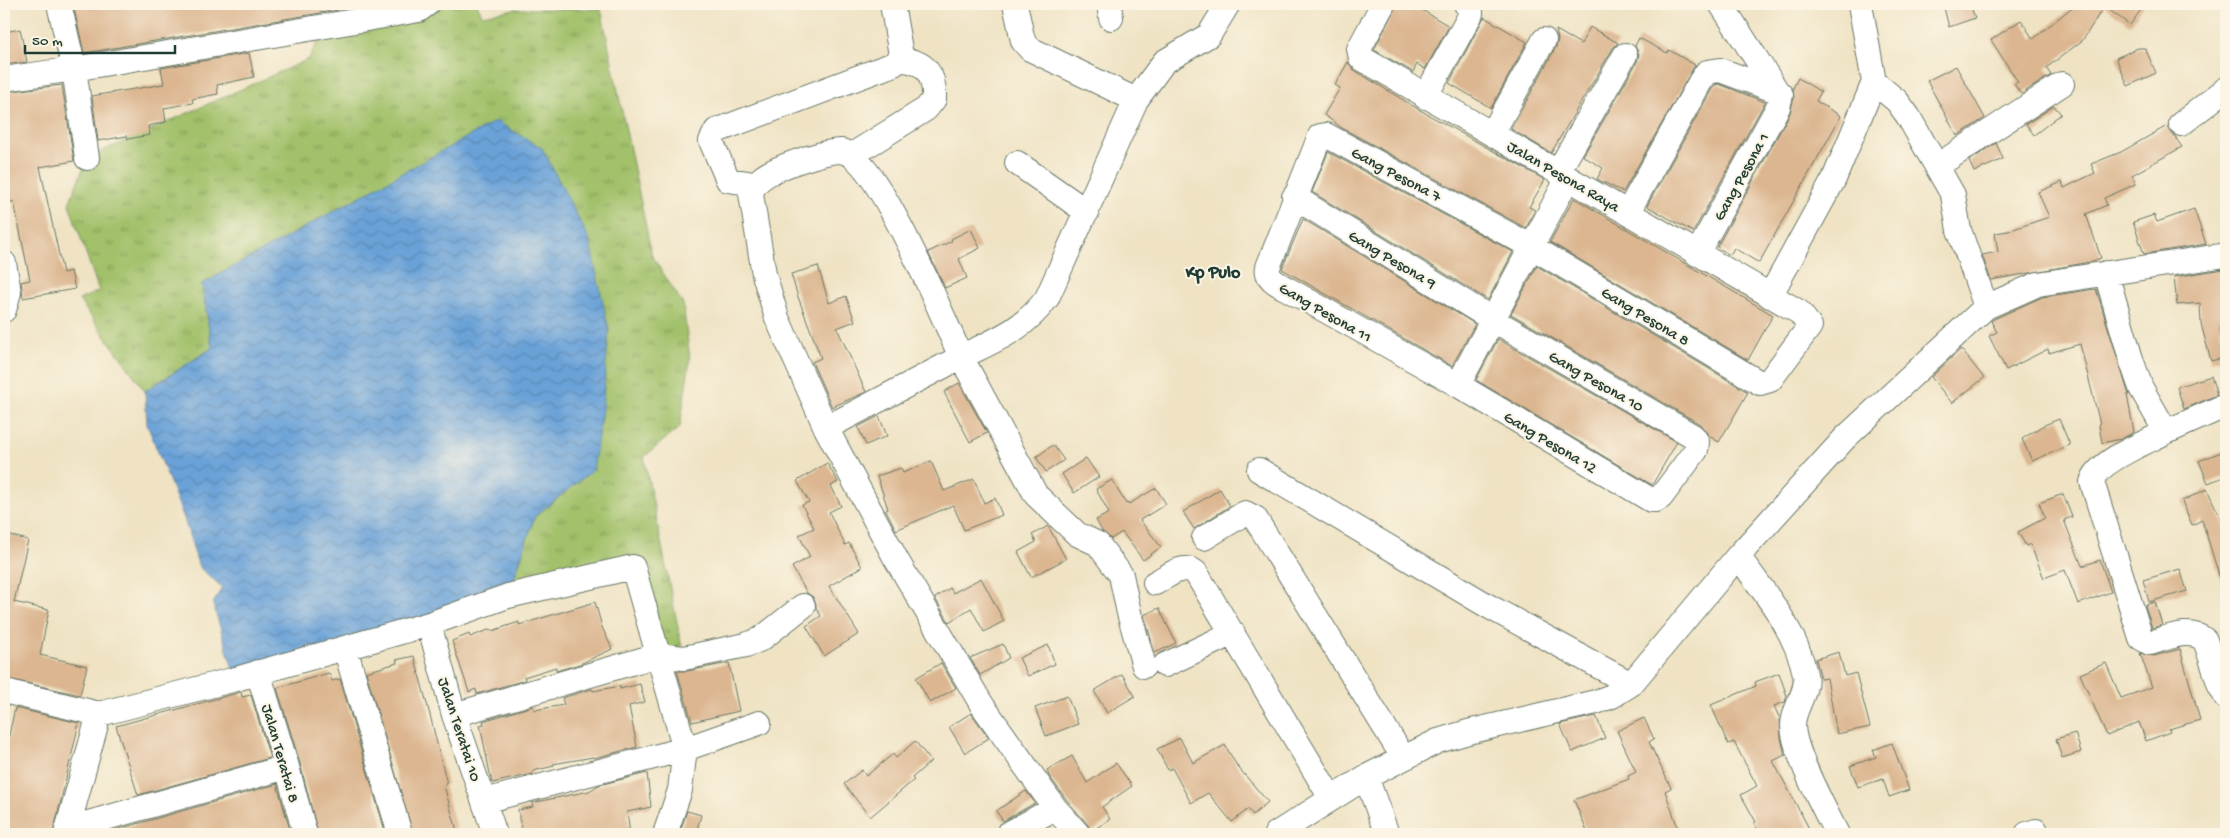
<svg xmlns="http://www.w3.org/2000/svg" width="2230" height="838" viewBox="0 0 2230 838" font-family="'Gochi Hand',sans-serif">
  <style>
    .grass { fill: url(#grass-tufts); stroke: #607f4f }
    .water { fill: url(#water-waves); stroke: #447086 }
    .building { fill: #dbb690 }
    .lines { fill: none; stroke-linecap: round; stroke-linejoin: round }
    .minor-casing { stroke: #687766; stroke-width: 26 }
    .minor { stroke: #fff; stroke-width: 24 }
    .labels { text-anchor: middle; stroke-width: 4; stroke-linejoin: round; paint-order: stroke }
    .street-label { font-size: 16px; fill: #1f3d34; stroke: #fcf5e5 }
    .neighbourhood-label { font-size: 18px; font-weight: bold; fill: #1f3d34; stroke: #fcf5e5 }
  </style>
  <defs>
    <pattern id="grass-tufts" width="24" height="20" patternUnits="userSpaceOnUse" patternTransform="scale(1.25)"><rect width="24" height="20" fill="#a2c16a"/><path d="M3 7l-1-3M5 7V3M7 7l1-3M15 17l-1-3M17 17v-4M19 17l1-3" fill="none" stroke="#839e58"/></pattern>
    <pattern id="water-waves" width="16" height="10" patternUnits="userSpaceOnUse" patternTransform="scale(1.25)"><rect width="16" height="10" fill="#6aa2d8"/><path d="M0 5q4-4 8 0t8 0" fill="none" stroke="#5785b0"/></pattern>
  </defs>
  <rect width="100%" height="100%" fill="#fcf5e5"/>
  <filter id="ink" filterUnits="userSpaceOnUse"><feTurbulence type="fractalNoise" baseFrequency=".02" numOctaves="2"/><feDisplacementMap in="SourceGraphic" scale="10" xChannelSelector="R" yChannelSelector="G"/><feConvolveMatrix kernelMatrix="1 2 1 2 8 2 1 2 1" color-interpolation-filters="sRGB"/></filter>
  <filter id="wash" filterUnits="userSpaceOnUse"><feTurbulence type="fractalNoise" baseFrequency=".0096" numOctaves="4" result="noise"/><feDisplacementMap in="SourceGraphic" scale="20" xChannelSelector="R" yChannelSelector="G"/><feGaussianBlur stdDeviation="1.12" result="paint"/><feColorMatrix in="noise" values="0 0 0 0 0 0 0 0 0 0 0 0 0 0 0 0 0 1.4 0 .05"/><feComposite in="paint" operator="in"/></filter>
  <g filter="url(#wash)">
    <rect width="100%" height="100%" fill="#efe3c4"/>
    <path class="grass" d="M452 4H477L482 15 515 9H601L652 256 683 304 690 359 680 427 644 457 684 658 658 655 633 568 508 596 535 516 593 470 496 122 202 284 212 348 145 391 79 300 99 291 69 204 87 158 309 59 326 25Z"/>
    <path class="water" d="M496 121 542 148 589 239 609 330 602 409 593 470 535 516 508 596 236 679 213 604 222 587 199 567 184 518 147 424 145 391 212 348 202 284Z"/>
    <g id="blocks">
      <path class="building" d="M73 4H337L338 10 84 53Z
        M1397 4H1412L1449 26 1425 69 1417 64 1413 72 1374 50Z
        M1943 4H1970L1975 18 1949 27Z
        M2076 4H2145L2130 25 2104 6 2083 40 2046 68 2051 75 2021 94 2014 84 2018 82 1991 40 2021 20 2033 39Z
        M1484 17 1527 42 1491 108 1449 83Z
        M1590 27 1618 43 1613 48 1551 153 1511 129 1556 47 1558 40 1556 30 1581 44Z
        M20 29 27 62 4 65V32Z
        M1639 38 1667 53 1669 50 1695 65 1623 192 1597 179 1603 168 1583 156 1637 62 1639 54 1635 46Z
        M2138 48H2145L2156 73 2128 86 2116 58Z
        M249 53 254 77 217 85 218 94 192 99 193 103 164 108 166 122 148 126 150 135 128 139 127 136 98 141 92 96 164 84 161 68Z
        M1348 62 1354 70 1418 109 1545 180 1529 207 1535 210 1526 228 1342 128 1324 115 1340 88 1335 85Z
        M1956 66 1985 118 1957 136 1927 81Z
        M1798 78 1821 92 1816 101 1841 116 1759 263 1734 248 1730 255 1717 247 1790 113 1794 98 1793 88Z
        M1719 84 1765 102 1693 232 1647 206 1712 89 1715 85Z
        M62 85 74 161 40 167 63 273 71 271 75 289 23 298 21 282 30 280 14 202H10L4 172V92Z
        M2054 106 2061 114 2034 135 2026 124Z
        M2167 126 2182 147 2132 175 2136 184 2104 198 2107 205 2086 214 2101 258 2090 262 1991 280 1982 255 1998 252 1995 233 2008 231 2049 217 2038 192 2062 182 2064 188 2095 173 2091 164 2121 152Z
        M1996 143 2003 159 1974 172 1969 161Z
        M1328 152 1513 252 1488 300 1312 192Z
        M1574 198 1773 315 1748 360 1550 242Z
        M2194 209 2206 244 2144 254 2133 222 2154 215 2157 222Z
        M1303 219 1475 324 1452 366 1282 269Z
        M971 229 980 248 959 259 967 278 945 288 928 252 952 241 951 239Z
        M818 266 829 303 846 296 855 321 837 328 866 392 832 407 812 362 821 358 798 297 791 274Z
        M1537 266 1748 392 1719 442 1709 436 1700 424 1511 314Z
        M2224 269 2226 328H2220L2226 357 2211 361 2201 324 2200 303 2177 305 2174 277Z
        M2096 289 2129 395H2127L2134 432 2121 439 2102 443 2099 425 2100 424 2080 344 2049 353 2048 349 2006 370 1989 336 1997 332 1991 321 1994 319 2042 297Z
        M1498 339 1677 442 1652 485 1476 380Z
        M1961 349 1984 378 1952 403 1931 377Z
        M2211 376 2217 395 2184 409 2177 387Z
        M959 383 987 433 970 442 944 392Z
        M879 416 887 436 866 445 858 427Z
        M2059 419 2070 445 2032 461 2022 439 2042 426Z
        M1053 445 1064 460 1046 472 1036 457Z
        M2226 450V476L2208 483 2199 461Z
        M1086 458 1099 477 1074 493 1062 474Z
        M931 461 944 491 974 479 984 503 995 498 1002 515 964 530 953 505 896 530 886 510 888 509 877 476 901 468 903 473Z
        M827 463 838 482 831 486 841 506 829 512 845 545 849 543 862 567 829 586 859 634 824 656 806 626 821 616 816 608V604L813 597 807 593 792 567 810 557 799 535 814 528 802 505 809 502 797 481Z
        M1112 480 1126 504 1128 502 1129 504 1156 488 1166 504 1140 520 1161 547 1143 560 1122 532 1111 539 1102 531 1096 520 1109 513 1096 489Z
        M1220 489 1230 506 1194 529 1183 512Z
        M2207 489 2226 530V584L2222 585 2202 520 2192 525 2182 501Z
        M2063 494 2072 517 2064 520 2082 566 2100 560 2111 592 2078 604 2065 570 2044 578 2030 544 2026 546 2018 532 2045 518 2039 503Z
        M1048 526 1066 559 1031 577 1018 552 1036 542 1032 535Z
        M4 534 28 540 14 602 49 610 40 655 87 666 80 695 4 678Z
        M2180 569 2187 591 2149 602 2143 580Z
        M981 578 1004 621 984 632 971 608 949 622 935 598 950 588 953 593Z
        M595 602 602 627 612 649 580 664 556 671V667L524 677 525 680 477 694 476 689 469 692 452 641 469 634 470 637 491 629 492 631 519 622V625Z
        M2155 602 2162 625 2152 628 2145 605Z
        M1159 608 1176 643 1155 653 1144 615Z
        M1003 644 1009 658 980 675 970 658Z
        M1048 645 1055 664 1028 676 1019 658Z
        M2180 649 2200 720 2169 729 2170 732 2146 741 2139 722 2107 736 2080 674 2106 663 2121 698 2152 687 2140 653 2154 656Z
        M1839 652 1845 676 1856 673 1870 727 1837 734 1827 678 1821 679 1816 659Z
        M414 656 430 715 447 784 444 786 458 834H413L366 672 397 663 396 660Z
        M729 663 739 711 692 722 677 671H687Z
        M941 663 956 688 930 703 916 678Z
        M329 673 332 681 340 679 386 834H318L300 763 277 688Z
        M1779 673 1787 696 1785 702 1774 706 1780 719 1781 738 1785 755 1773 761 1812 834H1760L1754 823 1756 822 1741 795 1757 786 1734 742 1728 744 1711 705 1756 686 1755 682Z
        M1122 674 1135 696 1107 713 1094 691Z
        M640 684 645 702 629 706 637 747 594 758 593 757 553 764 554 766 533 771V774L492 783 480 725 484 724 483 721 533 706 534 710 564 705 562 698 592 689 593 691 620 686V689Z
        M241 692 242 697 251 695 270 758 138 795 116 726Z
        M1067 696 1078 724 1046 736 1035 708Z
        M15 708 79 723 53 834H4V758Z
        M971 713 989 738 965 753 949 727Z
        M1596 716 1605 738 1572 752 1560 724Z
        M1644 718 1654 739 1649 742 1671 788 1665 791 1680 834H1588L1574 800 1629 779 1628 776 1636 772 1617 731Z
        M2075 733 2081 752 2062 758 2056 739Z
        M1180 738 1193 763 1225 745 1237 766 1268 802 1253 815 1248 809 1232 822 1208 793 1191 803 1172 768 1168 770 1157 749Z
        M915 741 931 761 912 778 914 780 870 817 844 784 862 770 866 776 893 754 896 758Z
        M1892 743 1909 790 1889 797 1883 779 1858 787 1850 766 1876 757 1873 750Z
        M1072 756 1087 783 1116 763 1132 786 1102 807 1110 819 1091 832 1088 825 1066 799 1049 776 1047 770Z
        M647 773 651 807 627 812 630 834H522L518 810 533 807 532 803 589 791 599 785Z
        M277 784 291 834H105V833Z
        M1026 791 1035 803 1003 821 996 811Z
        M687 811 701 815 696 834H679Z"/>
    </g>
  </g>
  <g filter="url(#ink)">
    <use href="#blocks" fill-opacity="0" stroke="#687766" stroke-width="1"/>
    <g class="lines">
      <defs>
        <path id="minor" d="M59 4 74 69 87 158
          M1015 4 1023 41 1030 49 1136 100
          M1109 4 1111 18
          M1721 4 1777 91
          M1860 4 1874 82 1897 101 1908 116 1953 195 1959 230 1986 307
          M4 79 74 69 419 10 427 4
          M1425 97 1471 14V8L1466 4
          M2181 124 2226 89
          M1492 134 1544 40
          M852 155 926 109 934 99C935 74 925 60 899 60
          M1017 163 1087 212
          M1937 166 2062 84
          M1558 172 1625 55
          M755 184 728 180 711 141 716 131 894 64 901 55 892 4
          M1294 197 1492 319 1693 436 1697 442 1696 450 1661 497 1656 500H1651L1458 385 1289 290C1280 285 1265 279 1268 267L1320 136 1326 135 1532 247 1760 383 1770 380 1810 326 1799 312 1361 58 1359 49 1383 4
          M1628 212 1700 82 1707 72 1720 70 1777 91 1781 95 1778 107 1697 254
          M4 263 9 292 4 310
          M2106 273 2131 359 2141 388 2166 432C2147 442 2097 461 2092 482L2141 638 2150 643C2168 638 2189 627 2205 640L2220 686 2226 697
          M1770 296 1834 179 1874 82
          M1458 385 1568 178
          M826 428 961 357C944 321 878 156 841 151 824 151 776 167 762 178 756 182 753 187 751 194L764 274 777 318 826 428 896 559 982 705 1055 808 1078 834
          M2166 432 2220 408 2226 409
          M1259 470 1488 606 1631 684
          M1204 538 1245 513 1255 518 1403 757
          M1738 556C1764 592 1796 630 1805 674 1809 692 1793 708 1793 725 1793 751 1825 810 1837 834
          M1155 583C1167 577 1183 562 1196 573L1331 798
          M429 624 454 715 495 834
          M345 648 400 834
          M1165 665 1233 633
          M1144 666 1129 613 1121 575 1098 544 1077 534 1036 495 961 357C995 340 1024 330 1047 298L1136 100 1164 62 1209 35 1228 4
          M258 672 287 767 305 834
          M4 691 99 714 236 679 429 624 508 596 633 567 685 749 680 790 665 834
          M454 715 658 655 684 658 746 645 761 639 803 606
          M1366 777 1387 834
          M484 801 685 749 759 723
          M67 829 287 767
          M66 834 99 714
          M1008 834 1055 808
          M1276 834 1366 777 1438 741 1468 732 1596 702 1612 696 1631 684 1738 556 1845 438 1986 307 2038 284 2226 255
          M2027 834 2036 831"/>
      </defs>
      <use href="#minor" class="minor-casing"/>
      <use href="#minor" class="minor"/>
    </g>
  </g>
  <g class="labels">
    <g class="street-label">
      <text transform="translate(1397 173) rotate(28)" y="6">Gang Pesona 7</text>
      <text transform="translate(1564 175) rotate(30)" y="6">Jalan Pesona Raya</text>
      <text transform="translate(1740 176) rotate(-61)" y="6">Gang Pesona 1</text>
      <text transform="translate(1393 258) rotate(31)" y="6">Gang Pesona 9</text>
      <text transform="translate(1326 311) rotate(30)" y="6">Gang Pesona 11</text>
      <text transform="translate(1646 315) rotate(31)" y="6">Gang Pesona 8</text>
      <text transform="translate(1597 380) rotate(30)" y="6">Gang Pesona 10</text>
      <text transform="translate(1551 441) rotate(31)" y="6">Gang Pesona 12</text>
      <text transform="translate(461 729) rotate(72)" y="6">Jalan Teratai 10</text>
      <text transform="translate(282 753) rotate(74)" y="6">Jalan Teratai 8</text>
    </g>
    <g class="neighbourhood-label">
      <text x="1213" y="277">Kp Pulo</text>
    </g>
  </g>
  <rect width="2230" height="838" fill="none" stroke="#fcf5e5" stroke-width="20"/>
  <path d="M25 45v8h150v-8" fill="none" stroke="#1f3d34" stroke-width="2.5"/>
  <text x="32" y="45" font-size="15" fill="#1f3d34" stroke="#fcf5e5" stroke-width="4" paint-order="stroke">50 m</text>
</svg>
